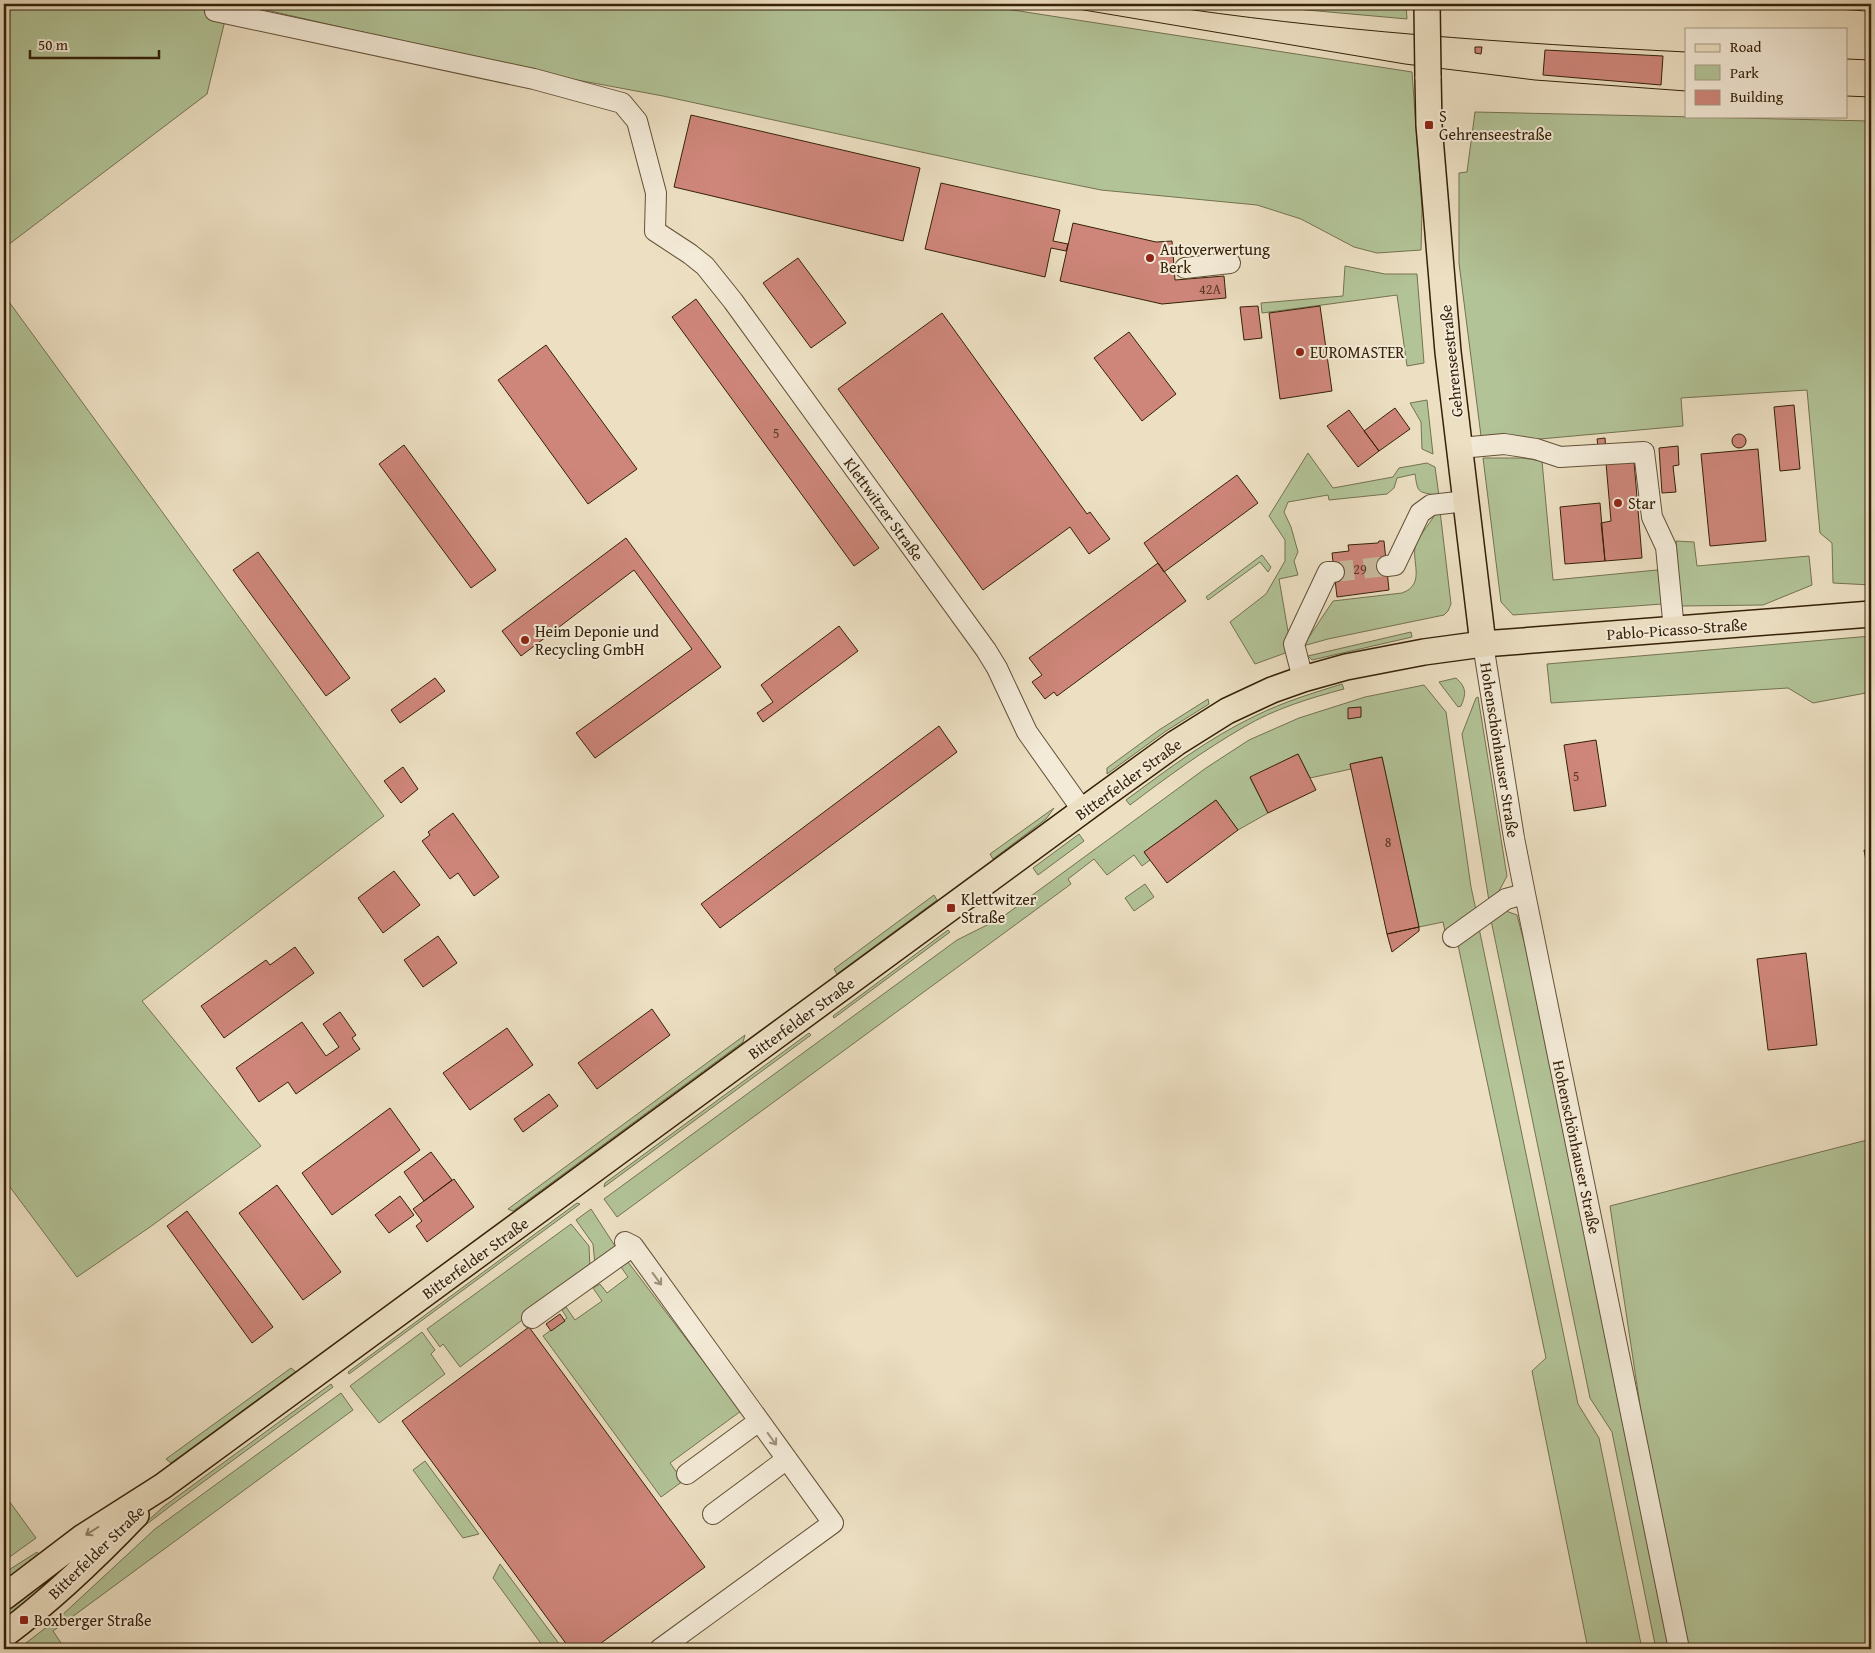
<svg xmlns="http://www.w3.org/2000/svg" width="1875" height="1653" viewBox="0 0 1875 1653" font-family="'Gentium Book Plus',serif">
  <style>
    .green { fill: #b2c397; stroke: #747250 }
    .building { fill: #ce867a; stroke: #352108 }
    .lines { fill: none; stroke-linecap: round; stroke-linejoin: round }
    .minor-tunnel { stroke: #c7b99d; stroke-width: 20; stroke-dasharray: 20 10; stroke-linecap: butt }
    .minor-casing { stroke: #635036; stroke-width: 22 }
    .major-casing { stroke: #352108; stroke-width: 28 }
    .minor { stroke: #f3ead7; stroke-width: 20 }
    .major { stroke: #ecdfc2; stroke-width: 25 }
    .tram { stroke: #352108; stroke-width: 1 }
    .rail-casing { stroke: #352108; stroke-width: 5.5 }
    .rail { stroke: #f3ead7; stroke-width: 4; stroke-dasharray: 11; stroke-linecap: butt }
    .major-bridge-casing { stroke: #352108; stroke-width: 28; stroke-linecap: butt }
    .major-bridge { stroke: #ecdfc2; stroke-width: 25 }
    .oneway { stroke: #9e907a }
    .oneway2 { stroke: #908065 }
    .poi-dot { fill: #8f2418; stroke: #f3ead7; stroke-width: 2 }
    .labels { text-anchor: middle; stroke-width: 4; stroke-linejoin: round; paint-order: stroke }
    .number-label { font-size: 14px; fill: #5b3a24 }
    .poi-label { font-size: 16px; fill: #352108; stroke: #f3ead7; text-anchor: start }
    .street-label { font-size: 16px; fill: #352108; stroke: #f3ead7 }
  </style>
  <rect width="100%" height="100%" fill="#ecdfc2"/>
  <filter id="stains"><feTurbulence type="fractalNoise" baseFrequency=".004" numOctaves="4"/><feColorMatrix values="0 0 0 0 .2 0 0 0 0 .09 0 0 0 0 .02 0 0 0 .5 -.17"/></filter>
  <radialGradient id="worn" r=".72"><stop offset=".6" stop-color="#630" stop-opacity="0"/><stop offset="1" stop-color="#630" stop-opacity=".3"/></radialGradient>
  <path class="green" d="M4 4H229L207 94 4 248Z
    M240 4H974L1412 72 1422 209 1421 250 1377 253 1354 247 1301 219 1257 205 1101 190 1018 173 663 96 545 74Z
    M1239 4H1406L1407 19 1240 4Z
    M1475 112 1871 121V585L1833 583 1832 543 1820 533 1807 390 1681 398 1683 426 1540 439 1481 436 1459 263V173L1467 172Z
    M1345 266 1385 274H1417L1424 363 1407 366 1397 295 1262 313 1261 303 1343 296Z
    M4 295 384 816 142 1001 261 1146 150 1227 77 1277 4 1179Z
    M1427 400 1433 454 1422 449 1421 422 1410 403Z
    M1308 453 1333 488 1393 477 1399 468 1427 463 1435 467 1439 496C1418 491 1418 495 1415 474L1397 478 1394 488 1387 494 1329 500 1328 495 1288 502 1284 512 1291 527 1298 552 1294 561 1298 575 1279 579 1289 637 1288 652 1255 664 1230 622 1266 594 1285 561V540L1269 516Z
    M1483 458H1522L1542 461 1553 580 1657 570 1660 575 1662 604 1513 615 1501 602Z
    M1437 511H1440L1451 604 1448 611 1444 615 1328 639 1303 646 1333 601 1402 593C1427 584 1410 560 1416 544 1421 533 1431 522 1437 511Z
    M1676 541 1694 542 1697 566 1809 556 1812 585 1763 605 1681 606Z
    M1262 555 1271 567 1268 572 1260 562 1208 600 1206 597Z
    M1411 632 1412 637 1312 660 1308 656Z
    M1871 636V692L1813 703 1788 688 1551 703 1547 664Z
    M1456 678C1467 688 1466 694 1461 706L1458 707 1439 682Z
    M1342 684 1344 689C1310 698 1274 709 1244 727 1204 750 1167 777 1130 805L1126 800C1168 769 1209 738 1255 716 1283 702 1313 693 1342 684Z
    M1424 685 1446 712 1471 887 1476 910 1445 931 1443 922 1419 927 1382 757 1350 764 1351 769 1310 778 1298 754 1250 778 1268 813 1238 830 1216 800 1144 852 1150 860 1142 866 1134 855 1107 875 1094 859 1068 879 1071 884 617 1217 604 1199 957 940 1001 918 1206 768 1249 740 1299 718 1365 697Z
    M1478 697 1507 876 1498 893 1489 901 1462 734 1476 698Z
    M1208 699 1209 704 1166 731 1107 774V768L1159 730Z
    M1054 808 1046 819 993 859 990 854Z
    M1079 834 1084 841 1038 875 1033 868Z
    M1145 884 1154 897 1134 911 1125 898Z
    M934 895 937 900 837 974 834 969Z
    M1503 910 1517 915 1533 976 1670 1649H1656L1612 1432 1590 1398 1491 920Z
    M1479 928 1578 1404 1599 1438 1642 1649H1588L1532 1371 1546 1358 1458 945Z
    M948 930 950 932 834 1018 833 1016Z
    M809 1033 811 1035 604 1187 605 1183Z
    M745 1035 743 1042 513 1211 508 1209Z
    M1871 1139V1649H1688L1646 1445 1610 1206Z
    M577 1203 580 1204 349 1374 348 1372Z
    M591 1209 617 1249 595 1265 593 1244 576 1220Z
    M571 1224 589 1246 590 1269 460 1367 443 1344 440 1347 427 1329Z
    M628 1262 741 1411 670 1463 683 1481 661 1497 543 1336 567 1318 562 1310 566 1307 575 1320 602 1301 593 1288 600 1284 607 1293 628 1277 621 1267Z
    M422 1332 435 1350 431 1354 445 1374 379 1423 350 1386Z
    M291 1368 296 1372 171 1463 166 1459Z
    M331 1384 333 1387 173 1504 139 1530 96 1568 163 1507Z
    M341 1393 353 1410 53 1631 65 1649H18L60 1617 155 1529Z
    M425 1461 479 1534 463 1538 413 1470Z
    M4 1494 36 1538 4 1561V1530L10 1525 4 1516Z
    M37 1552 41 1557 4 1581V1573Z
    M73 1555 78 1558 4 1625V1613L12 1604Z
    M500 1564 563 1649H545L493 1578Z"/>
  <path class="building" d="M1475 47H1482L1481 54 1475 53Z
    M1545 50 1663 56 1661 85 1543 75Z
    M691 115 920 168 903 241 674 187Z
    M941 183 1060 210 1053 241 1068 244 1066 251 1051 248 1045 277 925 249Z
    M1073 223 1156 242 1172 241 1175 280 1224 276 1226 298 1162 304 1060 281Z
    M798 258 846 323 811 348 763 283Z
    M696 299 879 548 854 566 672 317Z
    M1258 306 1262 338 1244 340 1240 307Z
    M1320 306 1332 391 1280 399 1269 313Z
    M942 313 1087 514 1090 512 1110 539 1089 554 1070 527 983 590 838 389Z
    M1129 332 1176 394 1142 421 1094 358Z
    M546 345 637 469 588 504 498 380Z
    M1794 405 1800 469 1780 471 1774 407Z
    M1395 408 1410 429 1379 451 1364 431Z
    M1349 410 1379 451 1358 467 1327 426Z
    M1732 441a7 7 0 1 1 14 0a7 7 0 1 1-14 0Z
    M1605 438 1606 452 1599 453 1597 439Z
    M404 445 496 570 471 588 379 464Z
    M1678 446 1679 465 1673 466 1676 492 1662 493 1659 448Z
    M1758 449 1766 541 1710 546 1701 454Z
    M1634 461 1642 558 1605 561 1601 523 1611 521 1606 463Z
    M1237 475 1258 503 1164 572 1144 543Z
    M1600 503 1605 561 1565 564 1560 507Z
    M626 538 721 667 595 758 576 733 692 649 634 570 521 656 502 631Z
    M1379 541H1384L1389 590 1337 597 1332 553 1349 551 1348 545 1378 543Z
    M258 552 350 678 326 696 233 570Z
    M1158 563 1186 601 1057 696 1054 692 1045 699 1032 682 1042 675 1029 658Z
    M839 626 858 651 763 722 757 713 773 702 761 685Z
    M435 678 445 691 400 723 391 710Z
    M1361 707V717L1348 719V708Z
    M939 726 957 752 720 928 701 904Z
    M1596 740 1606 806 1574 811 1564 745Z
    M1298 754 1316 790 1268 813 1250 777Z
    M1382 757 1419 927 1387 934 1350 764Z
    M403 767 418 789 401 803 384 781Z
    M1216 800 1238 830 1167 883 1144 852Z
    M453 813 499 877 474 896 458 873 450 879 422 841 430 835 428 832Z
    M1871 849V887L1864 850Z
    M394 871 420 905 383 933 358 898Z
    M1419 927V931L1392 952 1387 934Z
    M438 936 457 963 423 987 404 960Z
    M295 947 314 973 224 1038 201 1006 266 960 270 965Z
    M1806 953 1817 1045 1768 1050 1757 959Z
    M652 1009 670 1035 597 1089 578 1063Z
    M340 1012 356 1035 352 1038 360 1049 296 1094 288 1082 259 1102 236 1068 302 1022 326 1056 339 1047 323 1024Z
    M507 1028 533 1065 470 1110 443 1073Z
    M549 1094 558 1106 523 1132 514 1119Z
    M390 1108 420 1150 332 1215 302 1173Z
    M431 1152 452 1180 424 1201 404 1172Z
    M454 1179 474 1207 427 1242 416 1226 422 1221 413 1209Z
    M277 1185 341 1272 303 1300 239 1213Z
    M400 1196 414 1215 389 1233 375 1215Z
    M187 1211 273 1327 252 1343 167 1226Z
    M560 1314 565 1321 551 1331 546 1324Z
    M529 1327 705 1567 593 1649H570L402 1421Z
    M4 1516 10 1525 4 1530Z"/>
  <g class="lines">
    <path class="minor-tunnel" d="M1334 572 1387 566"/>
    <defs>
      <path id="minor" d="M215 11 534 79 622 103 637 121 647 159 656 193 655 231 690 254 705 266 733 301 986 650 997 668 1027 732 1083 811
        M1185 268 1230 263
        M1460 448 1504 444 1536 449 1560 457 1644 452 1652 517 1666 547 1674 630
        M1387 566 1395 565 1420 513 1431 505 1466 501
        M1483 644 1514 838 1525 894 1679 1649
        M1303 679 1294 644 1328 572H1334
        M1453 937 1506 899 1525 894
        M625 1242 633 1246 833 1523 660 1649
        M532 1318 633 1246
        M687 1474 759 1421
        M713 1514 787 1459"/>
      <path id="major" d="M1428 76 1429 125 1448 352 1483 644
        M4 1597 83 1537 163 1486 1100 798 1176 743 1227 711 1272 690 1303 679 1346 667 1424 652 1483 644 1871 614
        M4 1635C52 1599 94 1559 136 1515"/>
    </defs>
    <use href="#minor" class="minor-casing"/>
    <use href="#major" class="major-casing"/>
    <use href="#minor" class="minor"/>
    <use href="#major" class="major"/>
    <path class="tram" d="M1048 4 1405 64 1535 80 1686 91
      M1152 4C1329 31 1507 43 1686 52
      M1846 59 1871 60
      M1846 96 1871 97"/>
    <defs>
      <path id="rail" d="M1796 4 1871 9"/>
    </defs>
    <use href="#rail" class="rail-casing"/>
    <use href="#rail" class="rail"/>
    <defs>
      <path id="major-bridge" d="M1427 4 1428 76"/>
    </defs>
    <use href="#major-bridge" class="major-bridge-casing"/>
    <use href="#major-bridge" class="major-bridge"/>
  </g>
  <defs><path id="oneway-shaft" d="M-6 0H5M1.5-3L5.5 0L1.5 3" fill="none" stroke-width="1.6" stroke-linecap="round" stroke-linejoin="round" transform="scale(1.25)"/></defs>
  <g class="oneway">
    <use href="#oneway-shaft" transform="translate(657 1279) rotate(54)"/>
    <use href="#oneway-shaft" transform="translate(772 1439) rotate(54)"/>
  </g>
  <use class="oneway2" href="#oneway-shaft" transform="translate(92 1531) rotate(148)"/>
  <g class="poi-dot">
    <rect x="1424" y="120" width="10" height="10" rx="2.5"/>
    <circle cx="1150" cy="258" r="5"/>
    <circle cx="1300" cy="352" r="5"/>
    <circle cx="1618" cy="503" r="5"/>
    <circle cx="525" cy="640" r="5"/>
    <rect x="946" y="903" width="10" height="10" rx="2.5"/>
    <rect x="19" y="1615" width="10" height="10" rx="2.5"/>
  </g>
  <g class="labels">
    <g class="number-label">
      <text x="1210" y="294">42A</text>
      <text x="776" y="438">5</text>
      <text x="1360" y="574">29</text>
      <text x="1576" y="781">5</text>
      <text x="1388" y="847">8</text>
    </g>
    <g class="poi-label">
      <text x="1439" y="122">S<tspan x="1439" dy="18">Gehrenseestraße</tspan></text>
      <text x="1160" y="255">Autoverwertung<tspan x="1160" dy="18">Berk</tspan></text>
      <text x="1310" y="358">EUROMASTER</text>
      <text x="1628" y="509">Star</text>
      <text x="535" y="637">Heim Deponie und<tspan x="535" dy="18">Recycling GmbH</tspan></text>
      <text x="961" y="905">Klettwitzer<tspan x="961" dy="18">Straße</tspan></text>
      <text x="34" y="1626">Boxberger Straße</text>
    </g>
    <g class="street-label">
      <text transform="translate(1451 361) rotate(-96)" y="6">Gehrenseestraße</text>
      <text transform="translate(884 509) rotate(54)" y="6">Klettwitzer Straße</text>
      <text transform="translate(1677 629) rotate(-4)" y="6">Pablo-Picasso-Straße</text>
      <text transform="translate(1500 750) rotate(81)" y="6">Hohenschönhauser Straße</text>
      <text transform="translate(1128 779) rotate(-36)" y="6">Bitterfelder Straße</text>
      <text transform="translate(801 1018) rotate(-36)" y="6">Bitterfelder Straße</text>
      <text transform="translate(1577 1147) rotate(78)" y="6">Hohenschönhauser Straße</text>
      <text transform="translate(475 1258) rotate(-36)" y="6">Bitterfelder Straße</text>
      <text transform="translate(96 1552) rotate(-44)" y="6">Bitterfelder Straße</text>
    </g>
  </g>
  <rect width="1875" height="1653" fill="none" stroke="#ecdfc2" stroke-width="20"/>
  <rect x="5" y="5" width="1865" height="1643" fill="none" stroke="#352108" stroke-width="2.5"/>
  <rect x="10" y="10" width="1855" height="1633" fill="none" stroke="#352108"/>
  <rect x="1685" y="28" width="162" height="90" fill="#f3ead7" stroke="#a79a84"/>
  <rect x="1695" y="44" width="25" height="8" fill="#ecdfc2" stroke="#a79a84"/>
  <text x="1730" y="52" font-size="15" fill="#352108">Road</text>
  <rect x="1695" y="65" width="25" height="15" fill="#b2c397" stroke="#a79a84"/>
  <text x="1730" y="78" font-size="15" fill="#352108">Park</text>
  <rect x="1695" y="90" width="25" height="15" fill="#ce867a" stroke="#a79a84"/>
  <text x="1730" y="102" font-size="15" fill="#352108">Building</text>
  <path d="M30 50v8h129v-8" fill="none" stroke="#352108" stroke-width="2.5"/>
  <text x="38" y="50" font-size="15" fill="#352108" stroke="#f3ead7" stroke-width="4" paint-order="stroke">50 m</text>
  <rect width="100%" height="100%" filter="url(#stains)"/>
  <rect width="100%" height="100%" fill="url(#worn)"/>
</svg>
